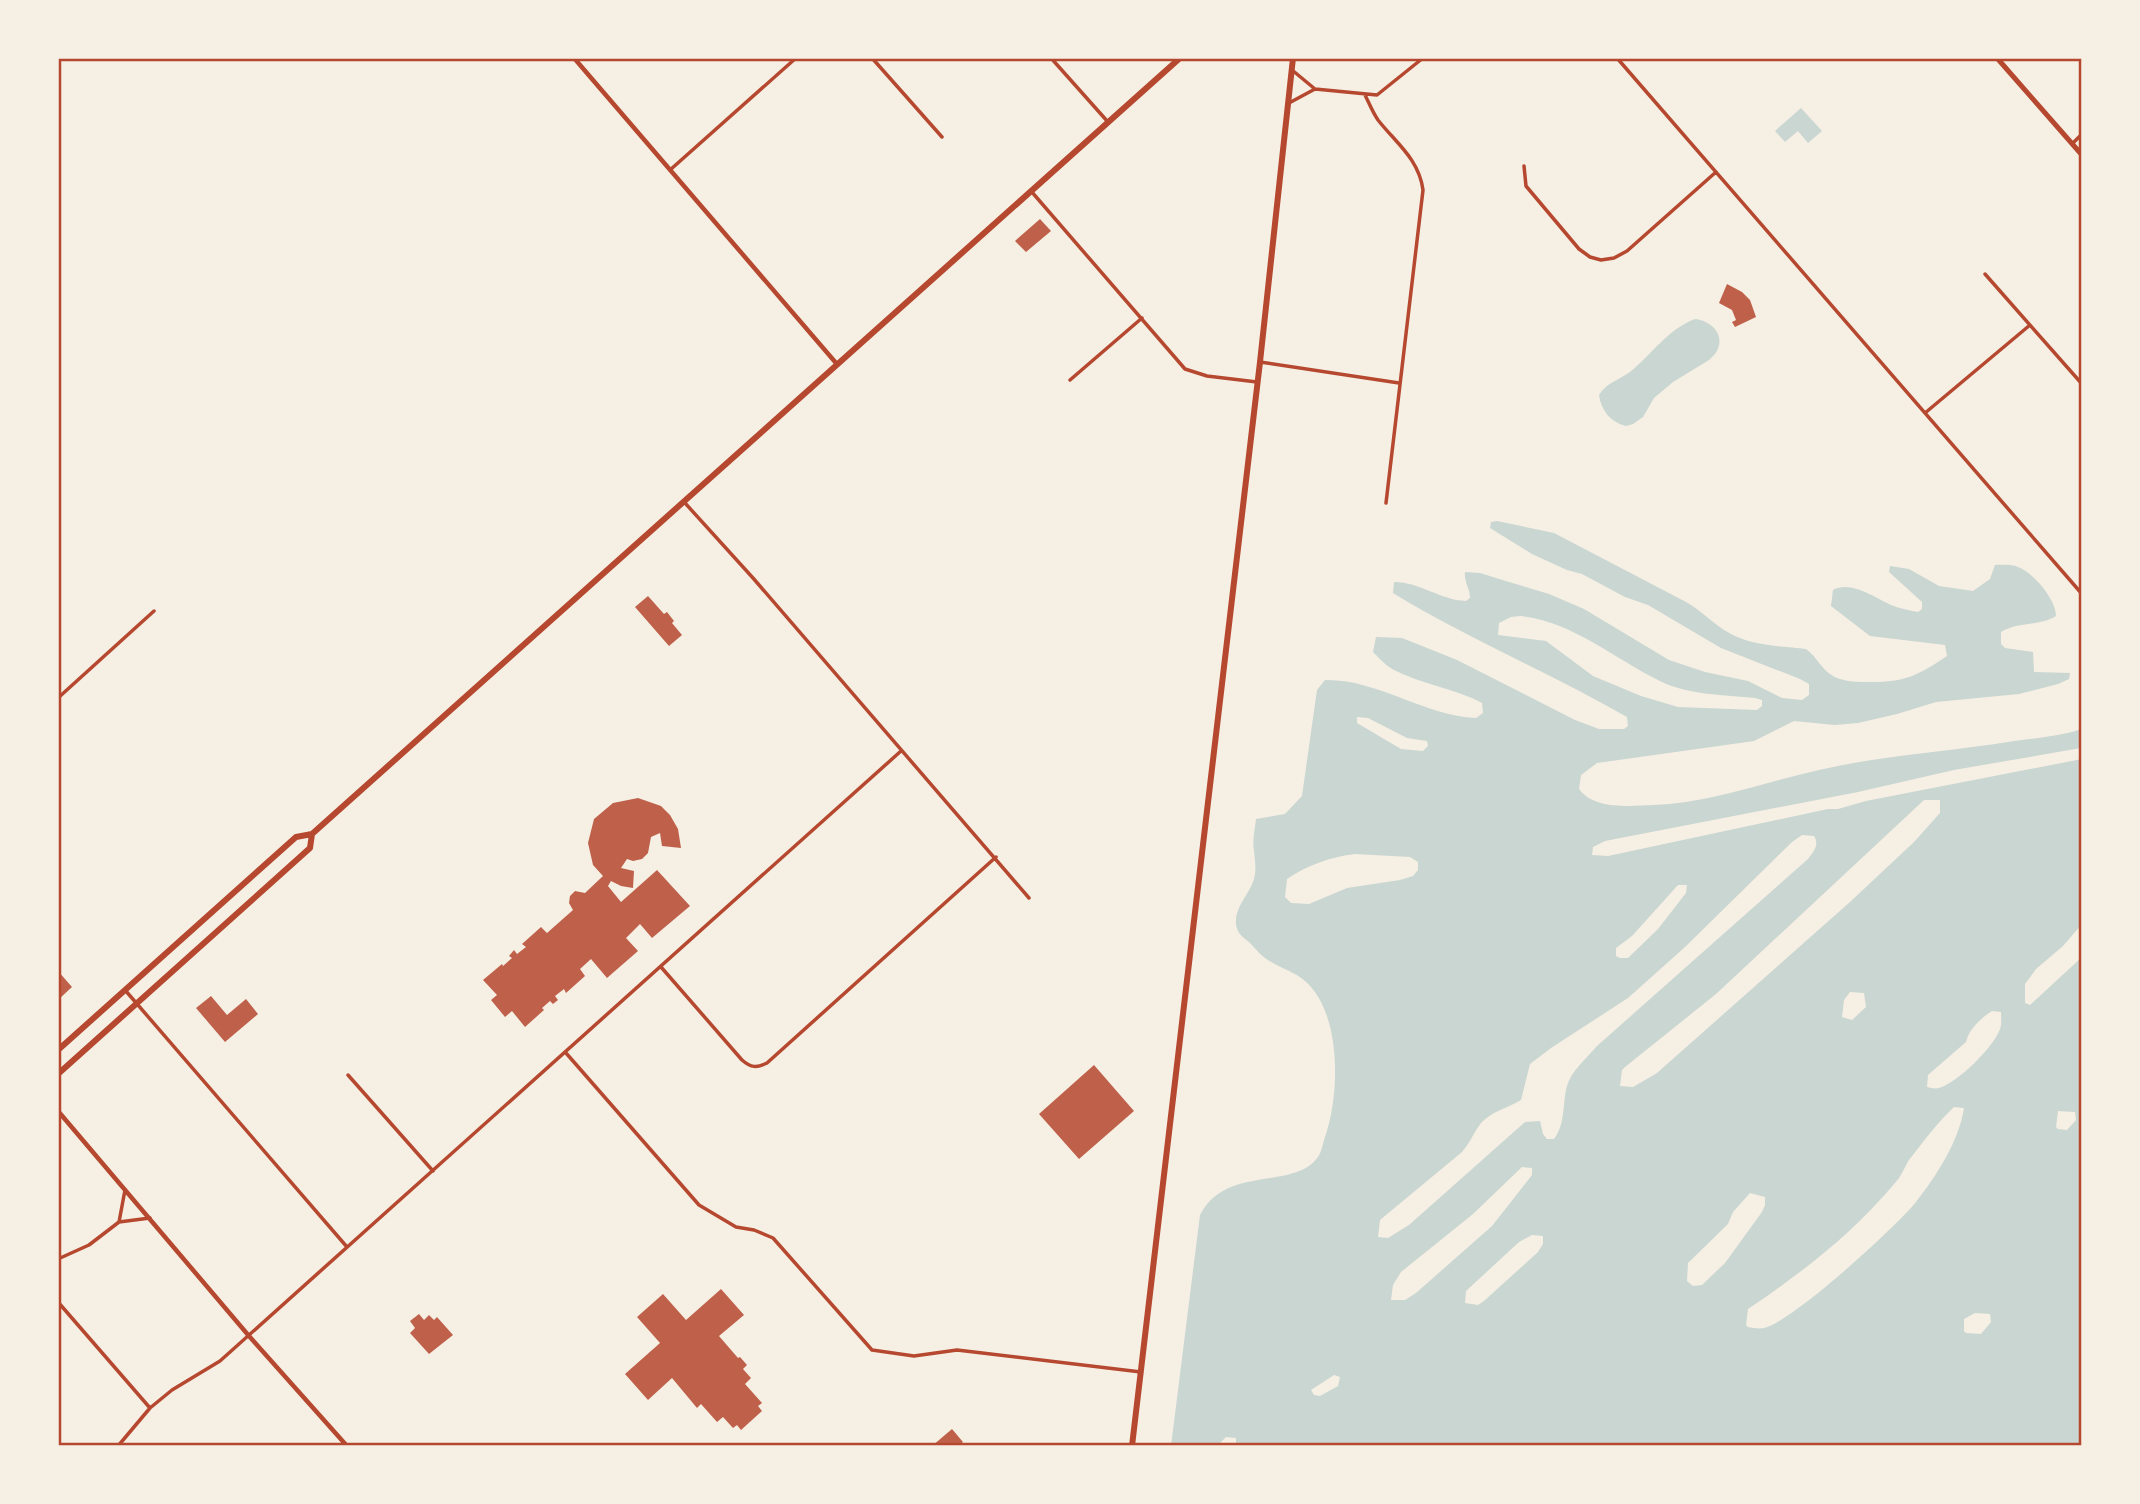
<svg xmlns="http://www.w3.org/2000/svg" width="2140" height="1504" viewBox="0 0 2140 1504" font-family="'PT Sans Narrow',sans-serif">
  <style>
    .water { fill: #c9d6d2; fill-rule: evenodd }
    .building { fill: #bf614a }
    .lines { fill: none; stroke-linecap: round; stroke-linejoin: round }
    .minor { stroke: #b5482f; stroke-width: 3.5 }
    .tertiary { stroke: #b5482f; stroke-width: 4.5 }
    .secondary { stroke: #b5482f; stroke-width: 5 }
    .primary { stroke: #b5482f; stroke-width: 6 }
    .neatline { fill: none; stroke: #b5482f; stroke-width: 2.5 }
  </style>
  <rect width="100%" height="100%" fill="#f6efe4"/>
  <path class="water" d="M1801 108 1822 131 1808 143 1798 131 1785 142 1775 131Z
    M1695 319C1713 321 1727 337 1715 354L1709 360 1673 382 1654 398 1643 417 1633 424 1626 426C1610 422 1601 410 1599 395 1606 383 1619 380 1630 372 1651 355 1668 329 1695 319Z
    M1497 521 1554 533 1686 602C1702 611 1714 625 1731 634 1753 646 1781 646 1806 649 1817 657 1821 669 1833 676 1841 681 1855 682 1865 682 1902 683 1916 677 1947 656L1945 645 1870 636 1831 606 1833 590C1851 580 1875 598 1891 605 1900 609 1909 610 1918 612L1922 609V602L1889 572 1890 566 1909 569 1939 586 1973 591 1990 579 1995 565C2003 565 2011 564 2018 567 2034 573 2056 600 2056 616 2038 627 2018 621 2001 632V644L2005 648 2033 652 2034 672 2070 673 2069 679 2058 684 2019 694 1936 702 1897 714 1858 723 1835 725 1794 721 1754 741 1597 763 1581 775 1579 789C1594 810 1630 806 1654 805 1710 803 1765 782 1819 770 1883 755 1949 752 2014 741 2036 738 2061 736 2082 729L2081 748 1954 770 1858 792 1605 841 1593 847 1592 855 1608 856 1828 809H1838L1866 801 2082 759V924L2063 946 2036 969 2025 984V1003L2030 1005 2082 957V1446H1236V1438L1226 1437 1217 1446H1171L1200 1215C1226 1164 1294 1191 1318 1157 1322 1151 1323 1143 1325 1137 1340 1095 1342 1013 1305 981 1295 972 1280 968 1268 960 1261 956 1255 948 1249 942 1245 939 1240 935 1238 931 1230 912 1247 898 1253 882 1257 872 1255 861 1254 851 1252 841 1255 829 1256 819L1285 814 1302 796 1317 690 1325 680C1378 679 1424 716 1476 718L1483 713 1482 703C1454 688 1421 684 1394 670 1386 666 1379 658 1373 652L1376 637 1402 638 1457 660 1575 720 1599 729H1624L1628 726 1627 717C1551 673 1468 639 1393 593L1394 582C1420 582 1440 600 1466 601L1470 598C1470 588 1464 583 1465 572L1480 573 1509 582 1549 594 1584 609 1669 660 1705 672 1748 681 1782 698 1802 700 1809 695V684L1800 679 1721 648 1648 605 1625 597 1582 574 1567 570 1532 554 1490 528 1491 522ZM1520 616C1572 621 1615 659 1660 681 1688 695 1725 695 1755 698L1762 700V706L1757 710 1678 707 1641 696 1593 676 1546 641 1498 635 1499 623 1511 617ZM1357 717 1368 718 1407 738 1427 741 1428 746 1423 751 1401 749 1357 723ZM1924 800H1940V813L1914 842 1850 902 1657 1073 1633 1087 1620 1086 1622 1070 1625 1067 1716 994ZM1802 835 1814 836C1820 845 1813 852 1808 859L1597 1046C1587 1058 1571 1071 1567 1086 1562 1105 1566 1123 1554 1139H1547L1543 1134 1540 1121 1525 1122 1409 1225 1388 1238 1378 1237 1380 1220 1462 1152C1470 1143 1474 1132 1481 1123 1492 1111 1508 1108 1521 1100L1530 1064 1551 1048 1628 998 1685 947 1792 842ZM1355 854 1410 857 1418 862V870L1413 876 1400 880 1347 888 1309 904 1291 903 1285 897 1287 879C1308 865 1330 857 1355 854ZM1678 885H1687L1686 893 1658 929 1628 958H1620L1616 956V948L1632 936ZM1850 992 1864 993 1866 1007 1852 1020 1842 1017 1844 1000ZM1992 1011 2001 1012C2001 1018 2002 1024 2000 1029 1994 1047 1957 1083 1939 1088 1935 1089 1931 1088 1927 1087L1928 1075 1966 1042C1969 1029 1981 1018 1992 1011ZM1954 1107 1964 1108C1959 1141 1937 1175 1916 1202 1896 1227 1792 1322 1764 1328 1759 1329 1753 1328 1748 1327L1746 1325 1748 1309C1804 1271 1851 1235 1895 1183 1901 1177 1904 1168 1909 1160 1923 1142 1937 1123 1954 1107ZM2058 1111 2075 1112 2076 1120 2067 1130 2058 1129 2056 1127ZM1522 1167 1532 1168V1175L1492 1226 1416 1293 1405 1300H1391L1393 1285 1401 1272 1473 1214ZM1750 1193 1765 1197V1205L1762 1212 1725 1263 1702 1285 1693 1286 1687 1281 1688 1263 1728 1224 1733 1212ZM1532 1235 1543 1236V1244L1538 1252 1484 1301 1478 1305 1465 1303 1466 1291 1519 1242ZM1975 1313 1990 1314 1991 1322 1981 1334 1966 1333 1964 1331V1319ZM1334 1375 1340 1377 1338 1386 1320 1396 1314 1395 1311 1390Z"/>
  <path class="building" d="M1040 219 1051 231 1026 252 1015 241Z
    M1727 284 1742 292 1750 300 1756 317 1735 327 1732 322 1736 320 1732 310 1719 303Z
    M648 596 664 614 667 612 674 621 672 623 682 635 669 646 635 607Z
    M638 798 661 806 670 815 678 829 681 848 662 846 660 833 651 837 648 853 642 859 633 861 627 859 621 868 634 871 633 888 621 886 611 881 608 886 621 902 657 870 690 906 652 938 640 924 626 938 638 951 607 978 591 959 580 969 585 976 566 993 564 989 555 996 558 1000 553 1004 550 1001 542 1008 544 1010 525 1027 512 1011 505 1017 491 1000 497 995 483 980 502 964 503 966 512 958 509 956 514 950 517 954 526 947 522 944 541 927 547 933 573 910 569 903 570 896 575 891 585 893 603 876 593 865 588 843 594 819 613 803Z
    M58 971 72 987 58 1000Z
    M211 996 227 1015 246 999 258 1014 225 1042 196 1008Z
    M1094 1065 1134 1111 1079 1159 1039 1114Z
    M721 1289 744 1315 719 1336 738 1358 740 1357 747 1365 743 1369 751 1378 745 1384 762 1403 758 1406 762 1411 741 1430 737 1425 733 1428 723 1417 717 1422 701 1404 697 1408 672 1378 648 1400 625 1374 660 1343 637 1317 663 1294 686 1320Z
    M419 1314 424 1320 429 1315 434 1320 437 1317 453 1335 429 1354 410 1333 415 1328 410 1321Z
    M952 1429 963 1442 959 1445 961 1446H932Z"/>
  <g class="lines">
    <path class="minor" d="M872 58 942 137
      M1051 58 1108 122
      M1617 58 2082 594
      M1292 70 1315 89 1377 95 1423 58
      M1365 95C1369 103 1373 113 1378 120 1396 143 1419 159 1423 190L1386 503
      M1289 103 1315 89
      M2072 144 2082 134
      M1524 166 1526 186 1579 249 1590 257 1601 260 1614 258 1627 251 1716 172
      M670 170 796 58
      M1031 191 1185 369 1207 376 1257 382
      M1985 274 2082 384
      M1260 362 1399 383
      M1070 380 1142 318
      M1925 413 2030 325
      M685 503 753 578 1029 898
      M58 698 154 611
      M661 967 742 1060C751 1068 757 1068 767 1063L996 857
      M125 990 347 1247
      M566 1053 699 1205 736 1227 754 1230 773 1238 872 1350 914 1356 957 1350 1141 1372
      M348 1075 433 1171
      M125 1190 119 1222 150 1218
      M58 1259 89 1245 119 1222
      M58 1302 150 1408
      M118 1446 150 1408 172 1390 220 1361 901 751"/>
    <path class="tertiary" d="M574 58 836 363
      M58 1111 249 1336 347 1446"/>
    <path class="secondary" d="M1997 58 2082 155"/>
    <path class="primary" d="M58 1050 296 837 312 834 1180 58
      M58 1074 310 848 312 834
      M1132 1446 1260 362 1293 58"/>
  </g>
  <rect width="2140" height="1504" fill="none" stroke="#f6efe4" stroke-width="119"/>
  <rect x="60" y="60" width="2020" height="1384" class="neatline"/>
</svg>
